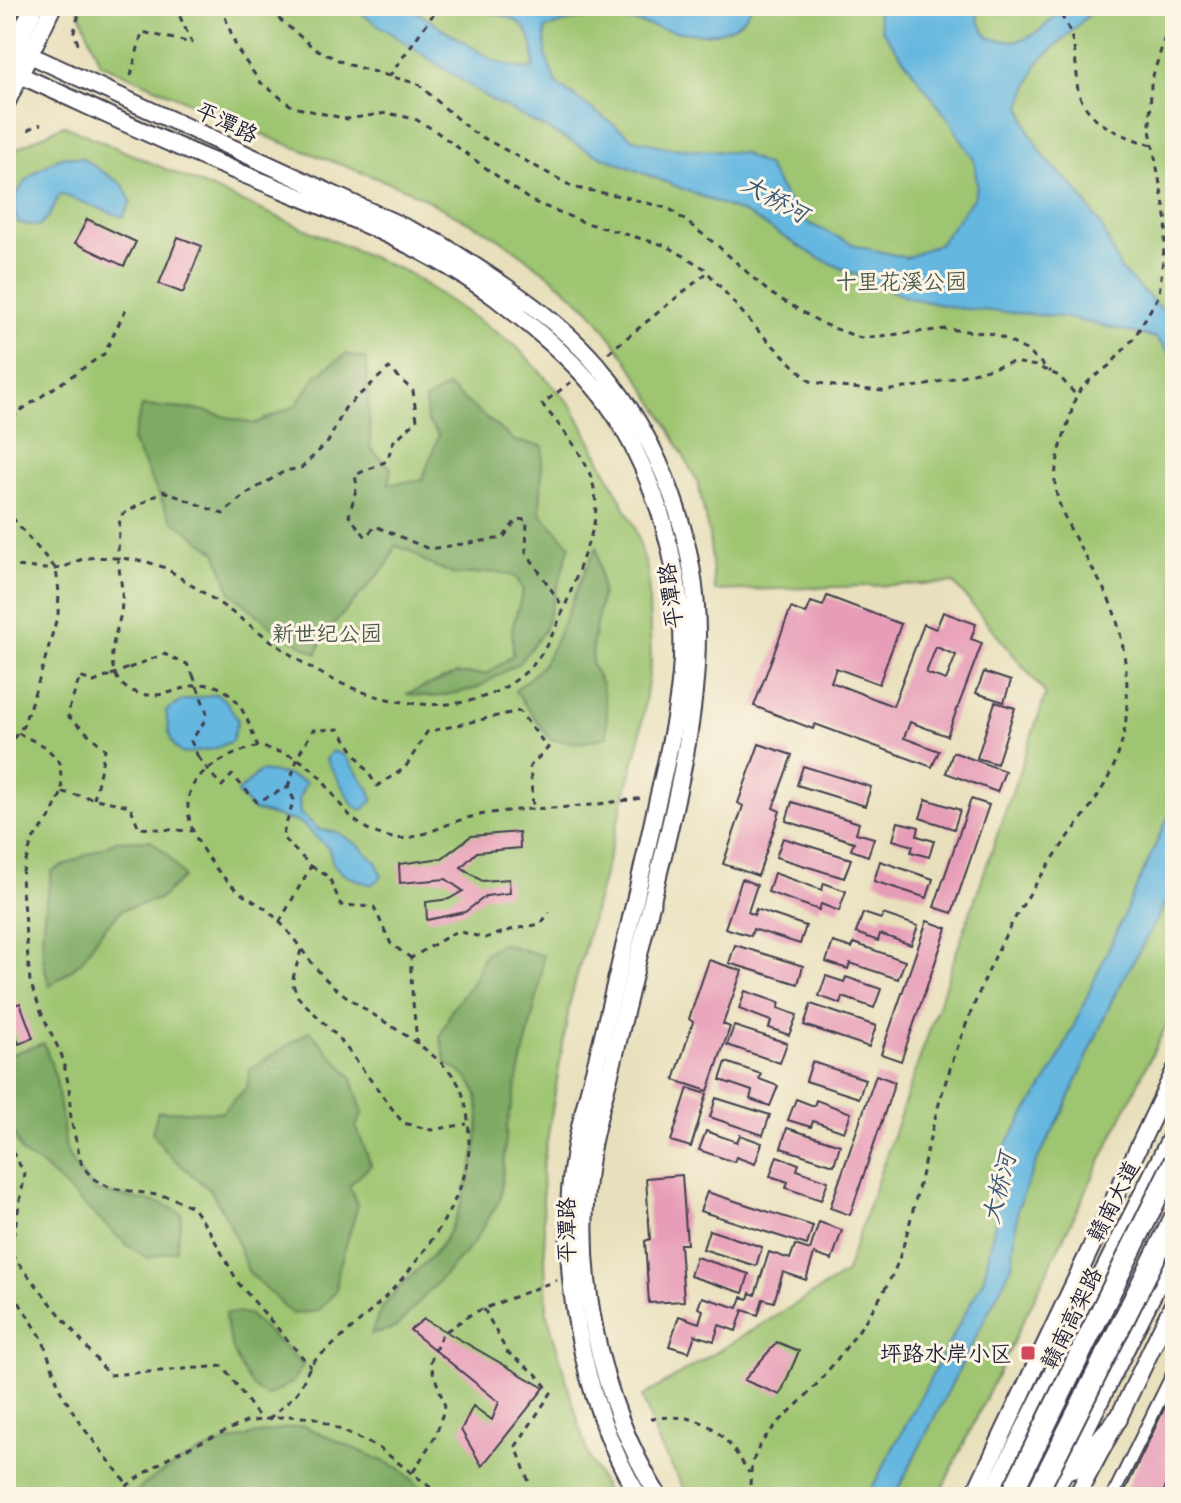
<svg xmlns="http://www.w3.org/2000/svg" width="1181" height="1503" viewBox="0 0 1181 1503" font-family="Mali,'LXGW WenKai TC',sans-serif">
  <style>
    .green { fill: #9ec571; stroke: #607456; stroke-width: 2 }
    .forest { fill: #7eaa63; stroke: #50664f; stroke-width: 2 }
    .water { fill: #65b7e0; stroke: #446c8e; stroke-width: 2 }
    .building { fill: #e79db7; fill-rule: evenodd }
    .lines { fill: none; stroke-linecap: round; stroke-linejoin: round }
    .street-casing { stroke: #403e4e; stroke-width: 15 }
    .secondary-casing { stroke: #403e4e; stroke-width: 20 }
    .primary-casing { stroke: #403e4e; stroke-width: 22 }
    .path { stroke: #403e4e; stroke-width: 3; stroke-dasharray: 6 6; stroke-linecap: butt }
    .street { stroke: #fff; stroke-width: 11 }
    .secondary { stroke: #fff; stroke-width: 16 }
    .primary { stroke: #fff; stroke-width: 18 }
    .highway-bridge-casing { stroke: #403e4e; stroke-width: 24; stroke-linecap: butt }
    .path-bridge { stroke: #403e4e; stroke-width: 3; stroke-dasharray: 6 6; stroke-linecap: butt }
    .highway-bridge { stroke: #fff; stroke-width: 20 }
    .poi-dot { fill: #d1495b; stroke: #fcf5e5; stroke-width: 3 }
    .labels { text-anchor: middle; stroke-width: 6; stroke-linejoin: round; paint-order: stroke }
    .street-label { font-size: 22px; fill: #22223b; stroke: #fcf5e5 }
    .park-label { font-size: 22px; fill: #4d5b4e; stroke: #fcf5e5 }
    .poi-label { font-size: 22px; fill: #22223b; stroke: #fcf5e5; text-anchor: end }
    .water-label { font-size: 24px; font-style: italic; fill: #395675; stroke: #fcf5e5 }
  </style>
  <rect width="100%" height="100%" fill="#fcf5e5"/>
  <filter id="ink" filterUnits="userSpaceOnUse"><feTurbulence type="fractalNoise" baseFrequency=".0125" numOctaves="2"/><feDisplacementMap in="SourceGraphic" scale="16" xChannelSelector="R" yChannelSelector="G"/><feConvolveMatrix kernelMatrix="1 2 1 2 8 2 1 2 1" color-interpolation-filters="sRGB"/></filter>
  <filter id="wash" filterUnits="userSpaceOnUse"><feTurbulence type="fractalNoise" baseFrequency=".006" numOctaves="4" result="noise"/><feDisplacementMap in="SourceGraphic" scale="32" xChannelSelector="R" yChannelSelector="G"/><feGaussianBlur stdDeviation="1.8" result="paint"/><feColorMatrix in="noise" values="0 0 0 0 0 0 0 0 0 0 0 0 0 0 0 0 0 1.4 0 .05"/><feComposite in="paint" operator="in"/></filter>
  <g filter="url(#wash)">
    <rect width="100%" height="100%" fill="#e8e0bc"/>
    <path class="green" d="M77 6H1175V1007L938 1497H689L659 1444 642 1397 845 1274 1046 694 954 583 715 591 709 535 698 483 661 413 625 357 591 311 553 278 497 237 406 189 278 141 100 63Z
      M63 125 408 273 516 346 573 407 635 527 648 573 651 661 639 742 570 1002 542 1171 547 1313 588 1455 609 1497H6V154Z"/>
    <path class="forest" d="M346 354 366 359 371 449 391 468 389 484 422 480 439 435 427 421 425 400 448 387 515 441 543 446 540 513 570 545 544 631 519 663 475 689 436 697 406 694 456 674H487L513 655 512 629 523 590 516 577 498 572 455 575 427 563 409 550 395 546 388 564 323 636 317 654 275 629 231 593 216 552 171 519 132 441 142 406 200 410 254 424 295 406 317 375Z
      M597 547 602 593 593 642 592 665 602 685 607 712V737L580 743 551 740 515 691C524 682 536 674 543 664 566 627 575 585 597 547Z
      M150 840 167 854 184 877 159 899 122 910 101 932 81 962 50 986C36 949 44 908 52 871L116 841Z
      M501 943 543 956 539 988 507 1126 500 1200 472 1245 395 1328 371 1334C384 1289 419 1276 443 1242 463 1213 490 1121 474 1087 468 1076 456 1069 446 1063L440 1036 452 1009 473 982 484 954Z
      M310 1031 351 1076 363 1113 356 1126 371 1165 349 1186 358 1205 339 1268 336 1291 318 1311 292 1314 248 1271 229 1222 211 1191 167 1153 152 1132 158 1111 222 1112 247 1087 250 1069Z
      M44 1043 56 1079 66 1150 74 1166 96 1191 163 1204 182 1214 176 1250 148 1258 127 1245 42 1166 23 1154 6 1118V1056Z
      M225 1313 248 1314 303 1365 293 1382 268 1396C244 1390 225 1335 225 1313Z
      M303 1426 399 1468 432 1497H129C178 1454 239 1434 303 1426Z"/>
    <path class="water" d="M350 6H407L496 62 523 69 534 67C534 9 506 20 461 6H752C725 59 651 21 607 17 585 16 565 21 545 29L546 56 556 83 634 139 668 148 742 153 767 166 786 198 808 223 857 246 907 258 940 243 974 197 977 185 974 160 949 120 882 30 875 6H977L978 20 988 37C1025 49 1041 32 1064 6H1098L1037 64 1021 106 1030 133 1045 158 1075 188 1101 225 1121 270 1175 322V359L1156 338 1063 317 956 308 905 297 817 257 748 215 593 153 491 100Z
      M63 156 82 158 123 185 131 202 123 217 60 194 49 216 39 226 18 223C4 190 36 169 63 156Z
      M216 694 226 701 238 720 232 741 214 749 183 754C168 745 168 727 166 711L182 701Z
      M332 751 344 755 370 790 373 801 362 810 353 805 326 759Z
      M260 771 284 774 306 782 299 798 300 813 320 830 337 832 359 846 377 863 382 877 371 885 344 875 333 864 329 849 301 823 253 810 237 793Z
      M1175 802V880L1160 914 1113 998 1065 1108 1036 1162 1018 1208 1012 1266 894 1497H867L984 1278 995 1222 1000 1154 1055 1067Z"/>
    <g id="blocks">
      <path class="building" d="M87 219 136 242 124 266 75 243Z
        M178 237 202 246 183 293 159 284Z
        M827 596 901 624 879 684 836 668 831 682 893 706 924 624 936 629 943 612 976 624 971 639 982 643 947 736 910 722 904 738 939 751 932 767 815 724 813 729 754 706 791 608 806 614 811 602 823 606ZM936 647 956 655 946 680 926 673Z
        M984 672 1011 681 1004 702 976 693Z
        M995 702 1015 708 997 764 977 758Z
        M759 744 792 755 773 808 780 811 758 876 723 864 743 806 738 803Z
        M953 752 1005 771 997 792 946 773Z
        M803 766 871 787 865 806 797 785Z
        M926 799 960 810 954 829 920 818Z
        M971 799 989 805 952 913 934 907Z
        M792 802 859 823 856 833 874 838 868 856 851 850 854 842 786 821Z
        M898 822 919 827 917 836 934 841 929 857 911 852 913 846 893 840Z
        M519 832 520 848 477 852 461 867 482 881 509 879 510 893 486 896 465 912 427 920 426 902 449 899 463 891 446 879 400 883 399 864 442 858 471 836Z
        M783 838 851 859 844 878 776 857Z
        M880 861 933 879 927 898 874 881Z
        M774 873 822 890 824 883 846 891 839 911 821 904 819 910 768 892Z
        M742 879 757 885 748 912 754 915 756 909 806 926 800 944 753 929 751 936 725 928Z
        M863 913 881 919 883 914 918 926 911 945 880 934 878 941 856 933Z
        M927 921 947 928 901 1061 881 1054Z
        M833 942 852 948 854 943 905 961 898 979 850 963 848 969 826 962Z
        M735 945 803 966 798 984 729 963Z
        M709 960 742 971 723 1024 730 1027 708 1091 674 1080 693 1022 689 1019Z
        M826 976 844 982 846 977 881 989 874 1008 843 997 841 1004 819 996Z
        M745 991 780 1003 778 1008 797 1015 789 1035 769 1028 771 1021 739 1009Z
        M20 1003 33 1038 19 1044 6 1008Z
        M811 1004 876 1026 869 1047 804 1025Z
        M734 1026 787 1043 780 1063 727 1045Z
        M726 1062 761 1074 759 1079 778 1086 770 1106 750 1099 752 1091 720 1080Z
        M812 1062 865 1079 859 1098 806 1081Z
        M876 1075 895 1082 850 1215 830 1208Z
        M688 1088 707 1094 691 1147 671 1141Z
        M716 1098 770 1115 763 1135 710 1117Z
        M796 1099 814 1106 816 1100 851 1113 844 1132 813 1121 811 1127 788 1120Z
        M787 1128 840 1145 834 1165 781 1148Z
        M706 1131 737 1142 740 1135 762 1143 755 1164 736 1157 734 1162 699 1150Z
        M777 1156 799 1164 797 1170 828 1181 821 1200 786 1188 788 1182 770 1176Z
        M682 1175 687 1244H680L684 1301 649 1303 645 1241 650 1239 646 1178Z
        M707 1192 813 1226 807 1245 700 1211Z
        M819 1222 842 1230 832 1260 814 1254 806 1280 783 1272 774 1302 763 1299 758 1315 743 1310 736 1331 719 1325 714 1341 695 1335 689 1352 669 1346 679 1316 699 1323 703 1310 698 1308 702 1297 738 1308 742 1297 748 1299 750 1293 755 1295 769 1252 790 1259 795 1245 810 1250Z
        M709 1230 762 1247 756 1266 703 1249Z
        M696 1257 749 1274 743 1293 690 1276Z
        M424 1319 544 1388 482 1466 461 1430 473 1406 492 1420 499 1402 410 1330Z
        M777 1342 799 1351 780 1395 744 1380Z
        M1175 1386V1467L1161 1497H1122Z"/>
    </g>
  </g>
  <g filter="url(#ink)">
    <use href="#blocks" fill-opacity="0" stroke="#403e4e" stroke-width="2"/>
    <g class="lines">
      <defs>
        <path id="street" d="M1112 1497 1175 1369"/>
        <path id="secondary" d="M6 44 439 243C496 280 558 317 602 371 661 442 697 541 697 634 697 717 677 799 657 880 642 941 628 1001 613 1062 605 1093 595 1125 590 1157 572 1269 599 1401 659 1497
          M6 69C79 101 150 136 224 166 316 205 416 238 496 298 540 332 590 373 619 421 656 483 678 558 682 630 685 689 668 754 655 812 639 886 621 961 603 1035 594 1074 582 1112 575 1151 556 1262 581 1401 639 1497
          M6 104 53 6
          M973 1497 1175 1070
          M1076 1497 1118 1419 1175 1300"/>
        <path id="primary" d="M6 67 34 6
          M1073 1469 1118 1419
          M991 1497 1175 1131
          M1051 1497 1175 1248"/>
      </defs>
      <use href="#street" class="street-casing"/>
      <use href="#secondary" class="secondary-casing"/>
      <use href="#primary" class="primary-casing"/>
      <path class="path" d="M221 6 237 49 260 82 293 107 347 119 387 113 415 119 434 130 531 201 583 222 667 246 704 268 761 334 810 381 839 387 883 391 927 385 1014 362 1036 366 1059 376 1076 395 1090 380 1110 365 1134 338 1159 295 1167 222 1150 130 1151 82 1165 37 1175 23
        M258 6 272 13 314 48 346 64 418 84 471 131 575 188 621 196 670 209 718 246 770 293 825 325 861 338 947 329 995 334 1026 350 1051 372
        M1053 6C1074 28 1074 46 1077 75 1077 81 1077 88 1079 94 1090 125 1124 137 1153 145
        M78 44 74 32 81 6
        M131 76 142 32 192 43 175 6
        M389 77 439 6
        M28 130 41 124
        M608 353 708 272
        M6 429 17 413 104 354 126 309
        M6 507 17 524 56 569 59 592 58 614 40 677 23 726 6 748
        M6 566C23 565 38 570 54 569 66 569 76 559 88 558 106 556 143 559 160 566 171 570 181 579 191 585 229 608 263 636 300 661 365 704 467 729 529 669 556 643 577 573 590 538 610 481 575 445 542 404L571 382
        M129 668 164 654 187 664 193 675
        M18 733 46 747 60 763 62 792 49 819 32 841 21 878 30 982 42 1014 62 1056 69 1087 71 1120 82 1166 94 1179 111 1188 170 1197 192 1207 209 1230 239 1284 311 1367
        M258 747C250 727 243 702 224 690 193 671 168 708 130 690 121 686 115 677 113 667 108 643 122 624 122 601 123 587 119 573 118 559 118 545 119 530 120 516L163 491 223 514 243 496 285 471 301 468 328 442 345 408 389 368 413 391 417 420 393 442 387 461 355 475 357 486 349 516 366 537 375 526 429 549 503 538 517 519 527 520 526 552 563 607
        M198 757 191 741 208 716
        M213 776 222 786 232 775 257 802 288 787 294 800 282 837 311 866 279 923
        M288 787 299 754 313 730 339 729 377 786 405 768 427 732 519 711 548 748 530 766 533 807
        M62 792 130 806 139 828 192 831
        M94 799 105 749 67 715 80 677 94 682 111 675
        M311 866 329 877 341 905 374 907 391 944 411 958
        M301 950 292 982 298 997 339 1038 403 1123 431 1130 467 1124
        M417 1044C415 1015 410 987 411 958L457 931 485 938 514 929 541 924 549 912
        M6 1141 25 1174 10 1253 109 1375 223 1366 261 1420
        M6 1282 42 1338 61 1392 82 1426 128 1485
        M484 1309 507 1352 536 1374 551 1393 516 1446 530 1485
        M269 1419C278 1410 290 1401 298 1391 304 1382 307 1370 314 1361 319 1355 328 1350 334 1344 348 1332 361 1321 374 1308 412 1273 471 1197 469 1143 469 1120 467 1092 451 1073 419 1037 370 1017 333 986 308 964 293 931 267 910 259 903 248 899 239 892 207 865 161 802 208 769 221 760 239 750 256 747 262 746 269 749 276 751 337 765 328 822 388 837 415 844 444 823 471 817 504 809 536 809 570 807 595 805 619 801 643 798
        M650 1419C704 1411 722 1429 749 1473
        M413 1472 436 1435 445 1406 430 1363 442 1334 473 1313 557 1280
        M120 1497 128 1485 172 1455 246 1422 289 1416 315 1418 379 1448 443 1497
        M751 1497C744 1439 782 1424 815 1386 843 1354 885 1298 899 1259 914 1214 922 1168 934 1122 950 1061 974 1001 1001 944 1015 916 1034 886 1052 860 1082 815 1116 784 1125 727 1130 691 1126 647 1114 612 1101 574 1053 516 1055 478 1057 450 1070 421 1076 395"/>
      <use href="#street" class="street"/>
      <use href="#secondary" class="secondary"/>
      <use href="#primary" class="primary"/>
      <defs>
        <path id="highway-bridge" d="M1010 1497 1175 1160
          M1035 1497 1175 1217"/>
      </defs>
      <use href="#highway-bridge" class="highway-bridge-casing"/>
      <path class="path-bridge" d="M111 675 129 668
        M193 675 208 716
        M198 757 213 776"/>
      <use href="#highway-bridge" class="highway-bridge"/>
    </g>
  </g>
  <rect class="poi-dot" x="1020" y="1345" width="16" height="16" rx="4"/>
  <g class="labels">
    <g class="street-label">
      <text transform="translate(227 122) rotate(25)" y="8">平潭路</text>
      <text transform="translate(670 596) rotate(-97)" y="8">平潭路</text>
      <text transform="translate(1113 1201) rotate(-63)" y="8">赣南大道</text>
      <text transform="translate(566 1230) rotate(-90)" y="8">平潭路</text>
      <text transform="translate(1071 1318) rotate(-64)" y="8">赣南高架路</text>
    </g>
    <g class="park-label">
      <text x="901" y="289">十里花溪公园</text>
      <text x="327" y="641">新世纪公园</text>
    </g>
    <g class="poi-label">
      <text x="1012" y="1361">坪路水岸小区</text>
    </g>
    <g class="water-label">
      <text transform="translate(775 199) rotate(29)" y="8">大桥河</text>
      <text transform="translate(999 1188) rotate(-76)" y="8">大桥河</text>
    </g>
  </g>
  <rect width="1181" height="1503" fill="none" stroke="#fcf5e5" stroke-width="32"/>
</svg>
